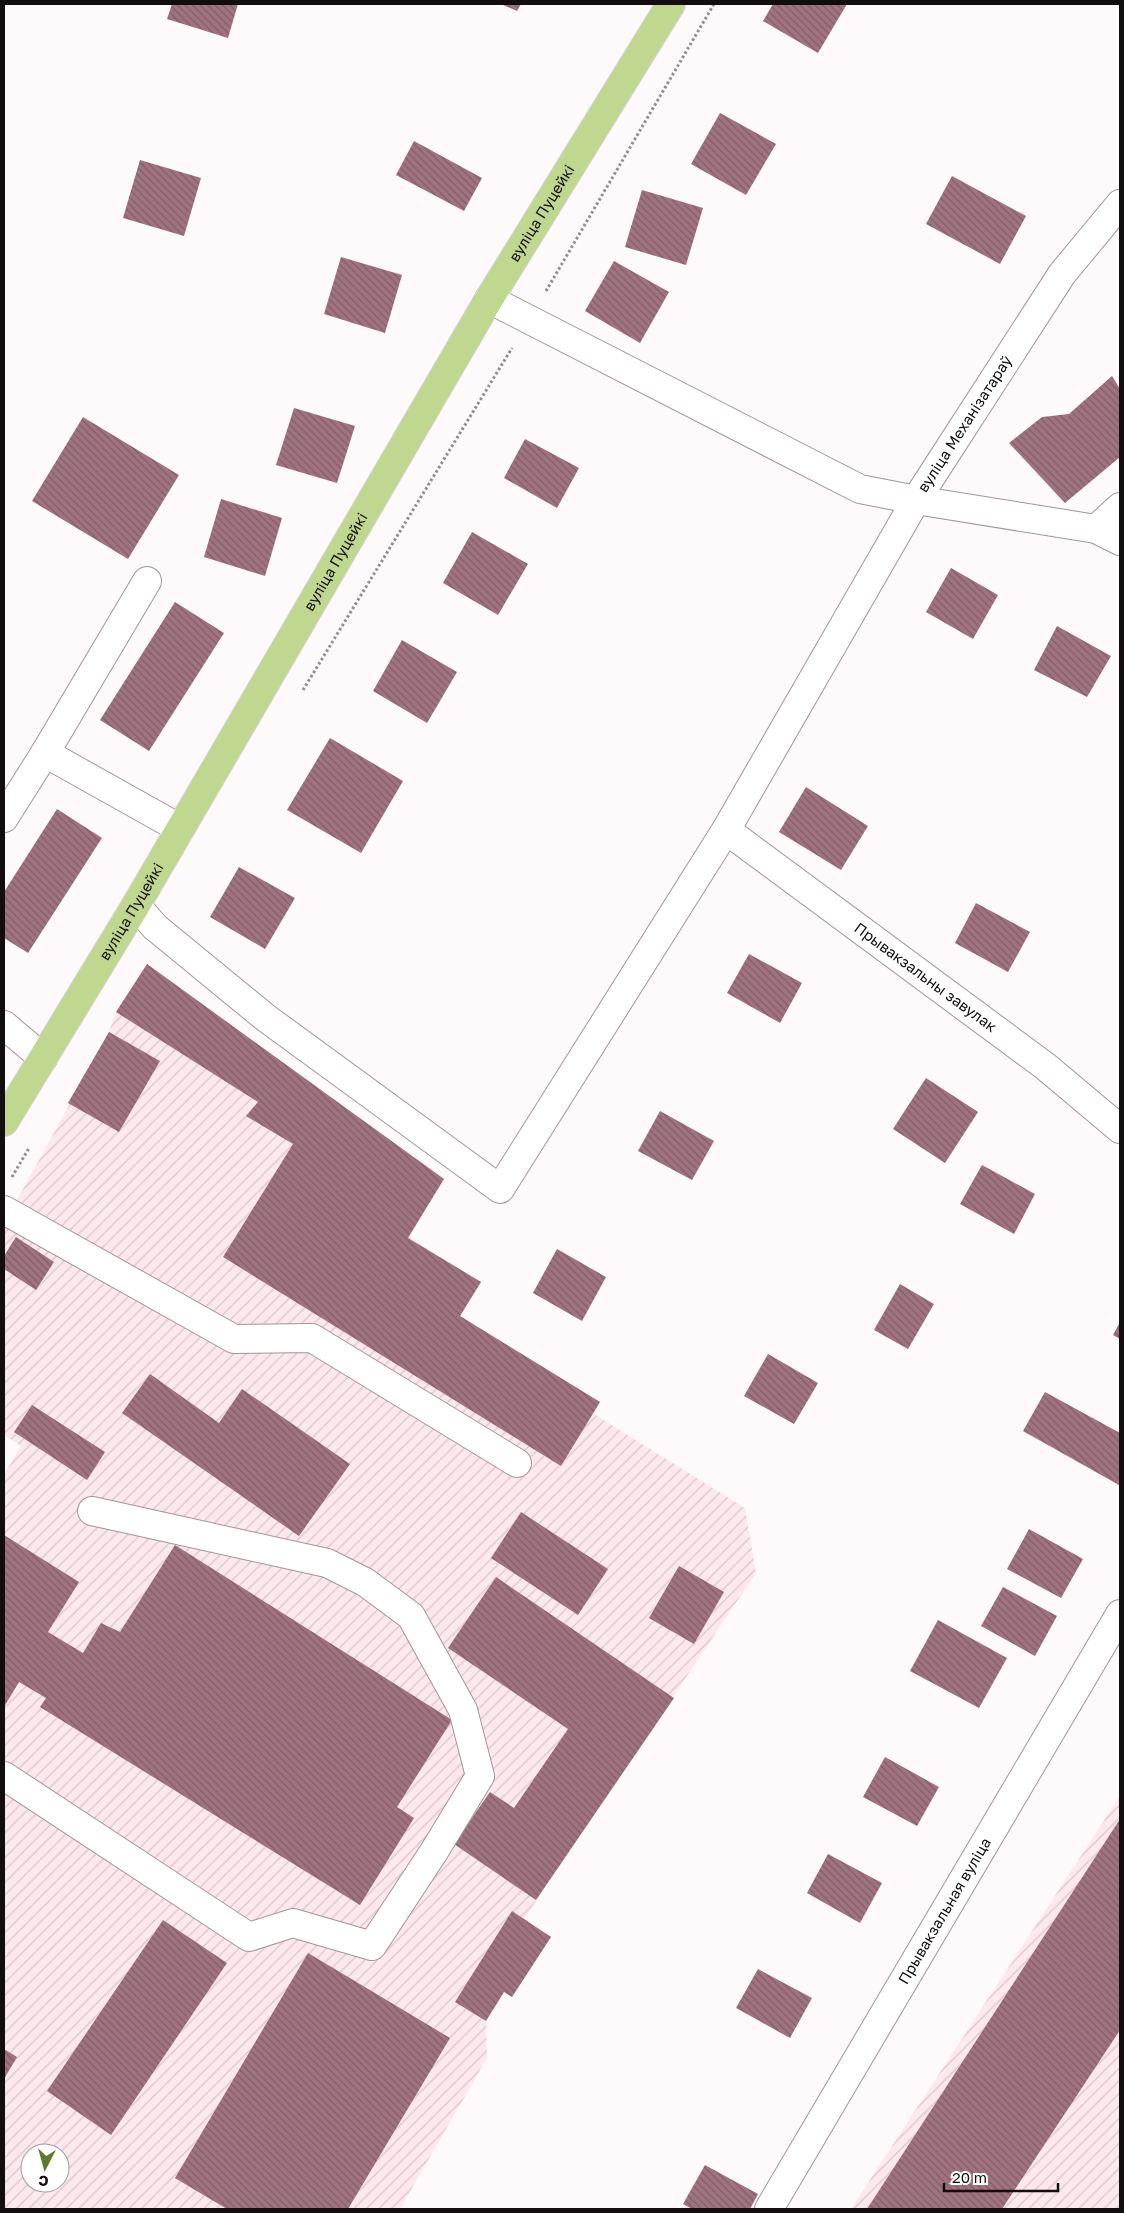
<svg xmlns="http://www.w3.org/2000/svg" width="1124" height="2213" viewBox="0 0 1124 2213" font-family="'Golos Text',sans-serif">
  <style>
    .industrial { fill: url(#industrial-furrows); fill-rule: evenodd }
    .building { fill: url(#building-back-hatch) }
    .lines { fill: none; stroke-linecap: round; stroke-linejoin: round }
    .minor-casing { stroke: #a19598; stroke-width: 30 }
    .major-casing { stroke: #d4d4d4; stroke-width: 30 }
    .path { stroke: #918c8d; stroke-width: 3; stroke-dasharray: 2.5 2.5; stroke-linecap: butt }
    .minor { stroke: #fff; stroke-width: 28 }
    .major { stroke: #bfd78f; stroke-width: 28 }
    .labels { text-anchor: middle; stroke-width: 4; stroke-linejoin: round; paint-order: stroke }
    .street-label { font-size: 15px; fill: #120e0f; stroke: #fff }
  </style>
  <defs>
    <pattern id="industrial-furrows" width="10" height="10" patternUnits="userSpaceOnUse" patternTransform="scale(1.25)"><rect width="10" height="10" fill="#fde8ed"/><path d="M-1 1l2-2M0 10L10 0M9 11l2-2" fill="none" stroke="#d8c6ca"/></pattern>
    <pattern id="building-back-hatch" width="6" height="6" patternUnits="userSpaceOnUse" patternTransform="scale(1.25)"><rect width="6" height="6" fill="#a07380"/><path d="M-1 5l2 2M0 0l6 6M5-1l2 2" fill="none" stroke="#815d67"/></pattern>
  </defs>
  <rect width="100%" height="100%" fill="#fef9fa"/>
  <path class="industrial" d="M147 964 444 1179 408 1237 481 1282 460 1316 600 1402 594 1414 745 1508 756 1573 524 1919 551 1937 512 1997 504 1992 486 2021 487 2058 400 2209H4V1475L21 1446 4 1435V1224L109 1032 116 1012ZM30 2153H60V2183H30Z
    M1120 1796V2209H851Z"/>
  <path class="building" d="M172 4H238L228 38 167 19Z
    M501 4H521L517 11Z
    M773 4H847L818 53 763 21Z
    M720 113 776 144 746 195 691 164Z
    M414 141 482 178 464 211 396 175Z
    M140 160 201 178 184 236 123 218Z
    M952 176 1026 216 1000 264 926 224Z
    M642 190 703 208 686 265 625 247Z
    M341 257 402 275 385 333 324 314Z
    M614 261 669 292 640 343 585 311Z
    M1112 376 1120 389V457L1065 503 1009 443 1042 417 1069 414Z
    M294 408 355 426 337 483 276 465Z
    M83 417 179 475 128 559 32 501Z
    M525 439 579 468 557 508 504 478Z
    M221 499 282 518 265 576 204 557Z
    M472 532 528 564 498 615 443 583Z
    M951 568 998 595 973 639 926 612Z
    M175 602 224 633 149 751 100 720Z
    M1057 626 1111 656 1087 697 1034 670Z
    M402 640 457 672 427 723 373 691Z
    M330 738 403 781 361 853 287 810Z
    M806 787 868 826 841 870 779 832Z
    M57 809 102 838 28 953 4 938V892Z
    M239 867 295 898 265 949 210 917Z
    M976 903 1030 932 1008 972 955 943Z
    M749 954 802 983 780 1023 727 993Z
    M147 964 444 1179 408 1238 481 1282 460 1316 600 1402 561 1466 223 1257 293 1144 246 1116 258 1102 116 1012Z
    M109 1032 160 1061 119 1132 68 1103Z
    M926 1078 978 1112 945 1163 893 1129Z
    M660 1111 714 1141 692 1180 638 1151Z
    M982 1165 1035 1194 1014 1234 960 1204Z
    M16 1237 54 1262 36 1290 4 1269V1256Z
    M557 1249 606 1277 582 1321 533 1293Z
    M900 1284 934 1304 908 1349 874 1330Z
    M1120 1322V1339L1113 1335Z
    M768 1354 818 1383 794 1424 744 1396Z
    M150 1374 219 1423 242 1389 350 1464 299 1536 122 1413Z
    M1045 1392 1120 1433 1119 1485 1023 1431Z
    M32 1405 105 1452 87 1480 14 1432Z
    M521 1512 608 1569 578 1615 491 1558Z
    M1029 1529 1083 1559 1061 1598 1007 1569Z
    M4 1535 79 1582 48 1632 83 1653 101 1623 120 1632 175 1545 452 1720 397 1807 414 1818 360 1905 40 1707 46 1698 19 1682 4 1707Z
    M679 1566 724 1592 694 1644 649 1618Z
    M496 1577 674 1698 536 1900 454 1844 490 1792 514 1808 568 1729 448 1648Z
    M1003 1587 1057 1616 1035 1656 981 1626Z
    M938 1620 1007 1658 979 1708 910 1671Z
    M885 1757 939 1787 917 1826 863 1797Z
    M1120 1819V2030L1002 2209H867Z
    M828 1854 882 1883 860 1923 807 1893Z
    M512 1911 551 1937 512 1997 504 1992 486 2021 455 2002Z
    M163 1920 227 1963 111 2135 47 2091Z
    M308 1953 450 2038 348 2209H227L175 2178Z
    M758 1969 812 1998 790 2038 736 2008Z
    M4 2049 17 2057 4 2079Z
    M705 2165 758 2194 750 2209H692L683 2204Z"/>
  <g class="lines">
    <defs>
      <g id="minor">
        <path d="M1120 204 1062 274 916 500 1096 529 1120 541"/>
        <path d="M1096 529 1120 507"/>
        <path d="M45 753 147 581"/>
        <path d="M4 818 45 753 179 828"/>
        <path id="s1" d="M726 830 1045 1066 1120 1129"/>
        <path d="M136 905 155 927 266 1018 500 1189 726 830 916 500 860 489 489 299"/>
        <path d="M4 1025 43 1058"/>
        <path d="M4 1210 234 1339 312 1338 517 1463"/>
        <path d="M4 1776 249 1937 293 1923 372 1946 435 1850 480 1776 463 1710 411 1616 365 1582 327 1563 92 1511"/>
        <path id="s2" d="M769 2209 1120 1614"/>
      </g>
      <g id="major">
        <path id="s3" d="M4 1122 136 905 489 299 671 4"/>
      </g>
    </defs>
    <use href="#minor" class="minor-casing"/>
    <use href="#major" class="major-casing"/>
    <path class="path" d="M546 291 714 4
      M303 690 512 348
      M12 1177 29 1148"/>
    <use href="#minor" class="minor"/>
    <use href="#major" class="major"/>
  </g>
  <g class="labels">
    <g class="street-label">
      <text dy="5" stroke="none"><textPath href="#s3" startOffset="1056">вуліца Пуцейкі</textPath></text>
      <text transform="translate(965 424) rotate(-57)" y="5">вуліца Механізатараў</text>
      <text dy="5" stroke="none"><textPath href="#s3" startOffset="651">вуліца Пуцейкі</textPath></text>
      <text dy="5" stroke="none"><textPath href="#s3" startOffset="246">вуліца Пуцейкі</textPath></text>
      <text dy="5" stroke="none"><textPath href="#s1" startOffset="248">Прывакзальны завулак</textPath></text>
      <text dy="5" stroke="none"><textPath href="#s2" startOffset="346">Прывакзальная вуліца</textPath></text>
    </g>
  </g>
  <rect width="1124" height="2213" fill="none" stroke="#120e0f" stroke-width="10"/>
  <g transform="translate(45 2168) rotate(186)"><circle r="24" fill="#ffffff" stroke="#a09f9f"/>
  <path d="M0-4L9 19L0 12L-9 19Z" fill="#5f7a2d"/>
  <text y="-8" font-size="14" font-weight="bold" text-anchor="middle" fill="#120e0f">С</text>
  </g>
  <path d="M944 2183v8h114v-8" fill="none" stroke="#120e0f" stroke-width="2.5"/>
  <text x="952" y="2183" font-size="15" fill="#120e0f" stroke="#ffffff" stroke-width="4" paint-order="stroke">20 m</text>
</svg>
